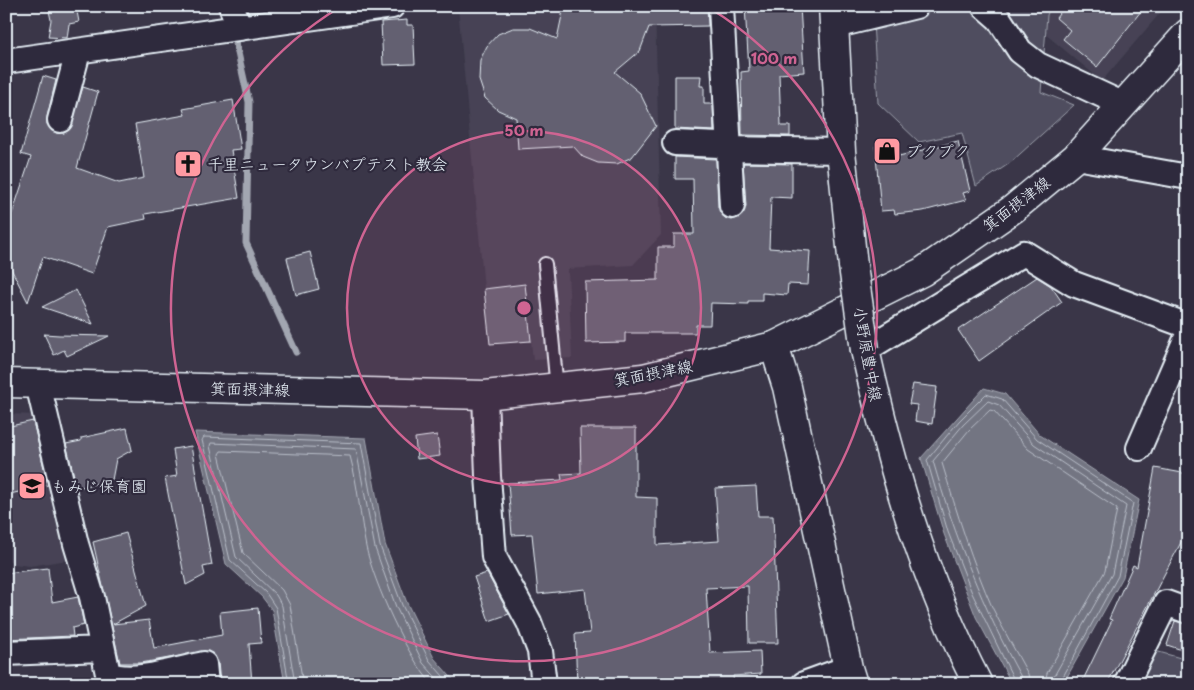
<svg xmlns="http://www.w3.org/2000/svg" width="1194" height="690" viewBox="0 0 1194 690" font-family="'Playpen Sans','Klee One',sans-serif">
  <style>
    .built { fill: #464354 }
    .green { fill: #504e5f; stroke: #9ca0ac }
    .water { fill: #737482; stroke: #a2a6b1 }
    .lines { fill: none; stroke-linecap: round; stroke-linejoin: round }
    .shore { stroke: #b9bfc9; stroke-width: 1 }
    .stream { stroke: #a2a6b1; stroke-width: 7 }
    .building { fill: #636171; stroke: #e8f1f8 }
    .service-casing { stroke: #e8f1f8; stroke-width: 16 }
    .minor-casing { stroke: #e8f1f8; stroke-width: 28 }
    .tertiary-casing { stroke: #e8f1f8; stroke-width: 31 }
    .secondary-casing { stroke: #e8f1f8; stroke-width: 31 }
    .service { stroke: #2f2a3d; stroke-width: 12 }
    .minor { stroke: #2f2a3d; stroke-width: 24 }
    .tertiary { stroke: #2f2a3d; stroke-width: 28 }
    .secondary { stroke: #2f2a3d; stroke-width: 28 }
    .tertiary-bridge-casing { stroke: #e8f1f8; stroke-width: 31; stroke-linecap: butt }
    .tertiary-bridge { stroke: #2f2a3d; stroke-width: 28 }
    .ring { fill: none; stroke: #cf6492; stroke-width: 2.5 }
    .labels { text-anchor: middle; stroke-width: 4.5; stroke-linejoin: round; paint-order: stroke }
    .poi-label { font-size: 16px; fill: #e8f1f8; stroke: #2f2a3d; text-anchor: start }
    .street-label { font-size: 16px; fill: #e8f1f8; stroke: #2f2a3d }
    .centre { fill: #cf6492; stroke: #2f2a3d; stroke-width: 2.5 }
    .ring-label { font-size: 15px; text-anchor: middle; font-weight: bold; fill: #cf6492; stroke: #2f2a3d; stroke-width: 4.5; stroke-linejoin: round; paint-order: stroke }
  </style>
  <rect width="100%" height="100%" fill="#3a3648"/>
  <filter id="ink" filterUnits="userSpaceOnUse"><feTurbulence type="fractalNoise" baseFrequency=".02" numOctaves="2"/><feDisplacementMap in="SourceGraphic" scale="10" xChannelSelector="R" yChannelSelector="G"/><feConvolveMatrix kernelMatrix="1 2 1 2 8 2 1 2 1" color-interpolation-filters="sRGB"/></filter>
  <g filter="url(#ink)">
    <path class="built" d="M655 6 661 235 633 265 568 269 572 358 533 360 525 284 484 289 458 7Z
      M1051 6H1166L1102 81 1038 28Z
      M6 414 40 415 74 559 30 566 14 564 6 558Z"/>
    <path class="green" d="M872 6H1051L1047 15 1041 92 1074 105 1010 163 976 186 962 133 919 142 878 103Z
      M1155 651 1188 660V684H1138Z"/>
    <path class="water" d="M984 388 1005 394 1040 435 1139 500 1123 577 1063 684H1012L976 617 944 534 921 458Z
      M195 432 366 438 385 544 407 603 434 658 457 684H285L272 610 262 597 226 564Z"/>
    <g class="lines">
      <path class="shore" d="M289 684 276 608 266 593 230 560 202 440 204 437 361 443 380 546 402 605 429 660 450 684
        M295 684 282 606 276 595 236 557 210 446 211 443 356 449 375 548 396 607 423 663 442 684
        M303 684 290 605 282 590 243 553 219 454 221 451 350 456C358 485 360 517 366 547 374 583 407 657 432 684
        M1016 684 972 593 948 532 927 460 959 421 986 394 1002 399 1037 439 1133 503 1118 576 1059 684
        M1023 684 1021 677C983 608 955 537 933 461L963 425 988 401 999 405 1034 444 1126 506 1112 574 1054 676 1052 684
        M1030 684 1028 674C1016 652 1004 631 993 609 972 562 957 513 942 463L969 430 990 410 994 411 1028 449 1117 509 1105 571 1047 673 1045 684"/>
      <path class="stream" d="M236 44 249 102 246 243 296 352"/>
    </g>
    <path class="building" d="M48 6H76L79 22 69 24 67 38 48 37 51 20Z
      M564 6H707L708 26 649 27 640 51 615 72 640 93 656 126 632 157 617 164 598 163 583 157 573 146 518 149 516 118 498 110 485 98 479 80 480 60 487 46 498 34 513 28H530L557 39Z
      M745 6H800L804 72 779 74 781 126H790V136L742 135 741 72 749 71Z
      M1065 6H1145L1097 67 1063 39 1070 30 1056 18Z
      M407 20V25H413L415 64 383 65 381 22Z
      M43 76 56 80 47 117V124L56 133H64L70 129 83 87 98 92 77 168 119 183 144 178 135 124 185 115 183 109 233 100 241 149 231 150 239 198 145 214 146 219 108 227 92 274 43 257 28 302 6 259V212L12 214 31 157 21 154Z
      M675 76H701L700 86H704V104H713L714 131 675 129Z
      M958 141 970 191 963 193 966 200 923 211 895 214 894 210 881 211 875 146 897 143 899 156Z
      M675 157 716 159 718 207 725 218 732 220 740 217 746 206 743 163 792 164V198L771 197 769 248 810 251 808 285 788 284 787 295 762 293V301H748V304L711 303 710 325H696V333H625V342L586 343 585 282 658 280V247H674V234H694L693 179H675Z
      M310 252 319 289 296 295 287 258Z
      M1037 277 1051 286 1062 302 979 361 958 330Z
      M525 284 531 341 490 344 484 289Z
      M76 290 93 324 42 307Z
      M44 334 59 335 109 336 67 356 64 350 54 355Z
      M913 384 937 387 932 424 915 421 917 405 909 404Z
      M33 421 48 485 6 495V427Z
      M127 428 132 450 116 459 112 480 77 488 66 444 81 441V438Z
      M580 428H636V497L657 498V545L719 541 715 488 756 486 758 516H773L778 643H749L748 586 706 588 710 653 760 651 761 674 733 676 734 684H577L575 634 590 633 585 589 538 594 532 534 512 535 508 483 562 480 561 474 581 473Z
      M437 435 440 456 417 459 415 438Z
      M191 446 212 565 203 567 205 575 186 585 165 478 177 476 173 449Z
      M1155 468 1188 474V529L1107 684H1081L1112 620 1109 619 1133 565 1137 567Z
      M126 533 146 606 113 624 149 620 154 648 222 635 220 612 258 608 261 643 249 644 252 684H220L218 662 214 655 208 651 141 663H120L93 542Z
      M48 568 52 602 78 597 84 625 72 628 73 636 6 639V573Z
      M487 573 509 614 489 621 474 577Z
      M1175 621 1188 624V652L1167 645Z"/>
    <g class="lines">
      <defs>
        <path id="service" d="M545 264 557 389"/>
        <path id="minor" d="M231 6 240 28
          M721 6 732 206
          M984 6 999 19 1020 51 1038 65 1124 105
          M834 26 916 6
          M6 61 392 6
          M60 120 78 52
          M675 143 719 145 729 149 841 151
          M1076 157 1188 177
          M865 350 1024 253 1074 284 1188 326
          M38 384 76 544 92 597 108 674C132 685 179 669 204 664L206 684
          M485 395 488 476 494 557 529 622 540 651 544 684
          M1139 448 1187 337 1188 324
          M6 653 101 649
          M804 684 848 668
          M1126 684 1166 603 1188 611"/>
        <path id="tertiary" d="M833 6 841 151 853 266
          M774 346 787 387 848 668 853 684
          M865 350C891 465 923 579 978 684"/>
        <path id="secondary" d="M6 383 485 395 643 378 774 346 922 272 1013 209 1076 157 1188 33"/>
      </defs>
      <use href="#service" class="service-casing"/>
      <use href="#minor" class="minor-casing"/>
      <use href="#tertiary" class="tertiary-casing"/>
      <use href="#secondary" class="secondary-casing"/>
      <use href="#service" class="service"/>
      <use href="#minor" class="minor"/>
      <use href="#tertiary" class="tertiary"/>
      <use href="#secondary" class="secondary"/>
      <defs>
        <path id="tertiary-bridge" d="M853 266 865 350"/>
      </defs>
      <use href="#tertiary-bridge" class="tertiary-bridge-casing"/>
      <use href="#tertiary-bridge" class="tertiary-bridge"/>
    </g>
  </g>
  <circle cx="524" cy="308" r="177" fill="#cf6492" fill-opacity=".12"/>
  <g class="ring">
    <circle cx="524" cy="308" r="177"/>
    <path d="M708 7A353 353 0 1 1 340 7"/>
  </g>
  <defs>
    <symbol id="shop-square" viewBox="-11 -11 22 22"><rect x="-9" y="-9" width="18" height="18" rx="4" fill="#ff9aa2" stroke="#2f2a3d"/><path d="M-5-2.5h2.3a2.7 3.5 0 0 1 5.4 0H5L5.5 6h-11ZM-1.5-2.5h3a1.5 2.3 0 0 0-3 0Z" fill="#111"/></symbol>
    <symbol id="church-square" viewBox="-11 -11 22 22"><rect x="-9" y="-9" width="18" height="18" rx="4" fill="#ff9aa2" stroke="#2f2a3d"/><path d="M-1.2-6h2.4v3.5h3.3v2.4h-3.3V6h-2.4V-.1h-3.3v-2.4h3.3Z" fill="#111"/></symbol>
    <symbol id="school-square" viewBox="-11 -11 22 22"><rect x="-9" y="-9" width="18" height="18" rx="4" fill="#ff9aa2" stroke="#2f2a3d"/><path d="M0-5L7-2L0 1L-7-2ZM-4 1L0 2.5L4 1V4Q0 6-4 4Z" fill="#111"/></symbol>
  </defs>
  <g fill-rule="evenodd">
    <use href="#shop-square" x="871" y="135" width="32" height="32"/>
    <use href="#church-square" x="172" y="148" width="32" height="32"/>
    <use href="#school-square" x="16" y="470" width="32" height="32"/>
  </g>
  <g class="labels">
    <g class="poi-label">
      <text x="906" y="157">プクプク</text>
      <text x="207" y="170">千里ニュータウンバプテスト教会</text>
      <text x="51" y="492">もみじ保育園</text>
    </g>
    <g class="street-label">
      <text transform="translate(1016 204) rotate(-37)" y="6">箕面摂津線</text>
      <text transform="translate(868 354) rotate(80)" y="6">小野原豊中線</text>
      <text transform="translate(653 373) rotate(-11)" y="6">箕面摂津線</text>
      <text transform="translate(250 389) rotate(1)" y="6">箕面摂津線</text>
    </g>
  </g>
  <circle cx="524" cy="308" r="8" class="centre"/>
  <g class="ring-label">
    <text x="774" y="64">100 m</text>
    <text x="524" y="136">50 m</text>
  </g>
  <rect width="1194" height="690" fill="none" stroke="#2f2a3d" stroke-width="25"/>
  <rect x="12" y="12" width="1169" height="665" fill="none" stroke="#e8f1f8" stroke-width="2" filter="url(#ink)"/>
</svg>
